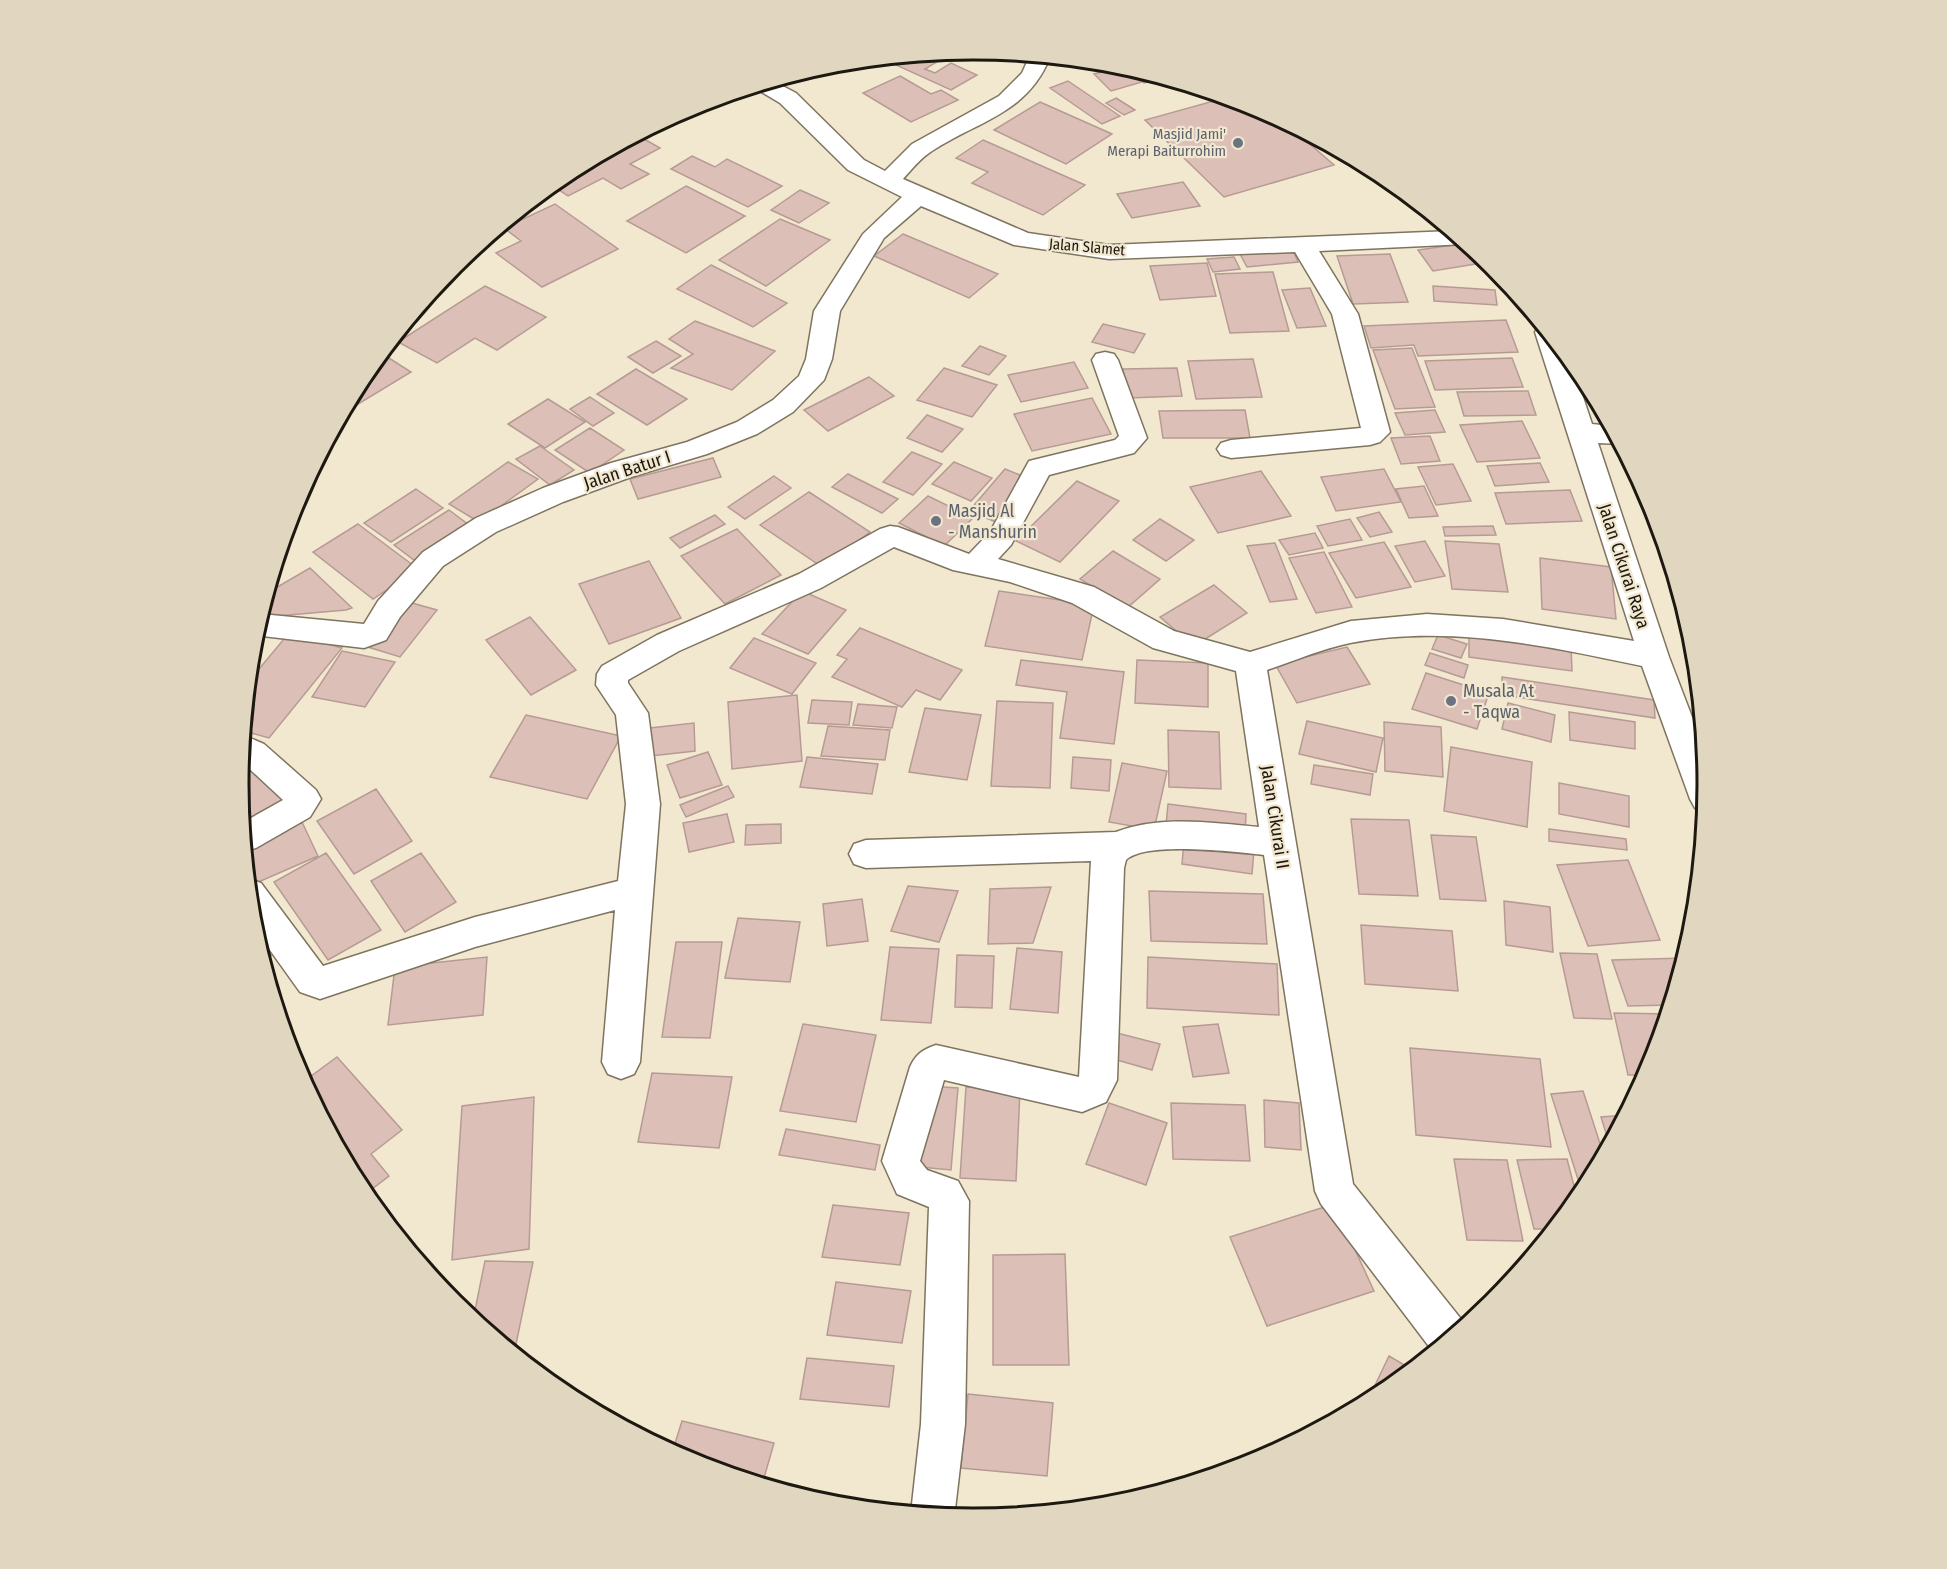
<svg xmlns="http://www.w3.org/2000/svg" width="1947" height="1569" viewBox="0 0 1947 1569" font-family="'Fira Sans Condensed',sans-serif">
  <style>
    .building { fill: #dcc0b8; stroke: #b69b94; stroke-width: 1.5 }
    .lines { fill: none; stroke-linecap: round; stroke-linejoin: round }
    .minor-casing { stroke: #7e745f; stroke-width: 3 }
    .minor { fill: #fff; fill-rule: evenodd }
    .worship-dot { fill: #6b7280; stroke: #f2e7cf; stroke-width: 2 }
    .labels { text-anchor: middle; stroke-width: 4.5; stroke-linejoin: round; paint-order: stroke }
    .far-worship-label { font-size: 15px; fill: #5b616d; stroke: #f2e7cf; text-anchor: end }
    .far-street-label { font-size: 15px; fill: #1d1910; stroke: #f2e7cf }
    .street-label { font-size: 18px; fill: #1d1910; stroke: #f2e7cf }
    .worship-label { font-size: 18px; fill: #5b616d; stroke: #f2e7cf; text-anchor: start }
    .rim { fill: none; stroke: #1d1910; stroke-width: 3 }
  </style>
  <rect width="100%" height="100%" fill="#f2e7cf"/>
  <path class="building" d="M942 53 948 55 925 69 935 73 951 63 977 75 951 90 896 65 913 55Z
    M865 60 845 71 831 63Z
    M1083 60 1117 64 1122 65 1089 70Z
    M1124 66 1142 82 1111 91 1094 74Z
    M1142 71 1165 78 1144 83 1134 73Z
    M900 76 931 94 941 90 958 100 911 122 863 93Z
    M1068 81 1120 116 1102 124 1050 88Z
    M1228 97 1255 106 1283 121 1334 165 1224 197 1145 120Z
    M1116 98 1135 110 1124 115 1106 103Z
    M1040 102 1112 134 1066 164 994 130Z
    M637 135 660 148 630 164 649 174 621 189 603 178 568 196 551 185 565 173Z
    M983 140 1085 185 1043 215 972 183 988 172 956 158Z
    M692 156 715 167 727 159 782 186 748 207 671 169Z
    M1183 182 1200 206 1132 218 1117 194Z
    M686 186 745 216 686 253 627 221Z
    M800 190 829 203 799 223 771 210Z
    M555 204 618 249 542 287 496 253 521 241 504 228Z
    M780 219 830 240 766 286 719 260Z
    M903 234 998 274 969 298 874 256Z
    M1460 244 1476 264 1433 271 1418 250Z
    M1292 248 1298 262 1247 267 1240 254Z
    M1390 254 1408 302 1353 304 1337 256Z
    M1234 257 1240 269 1213 272 1207 259Z
    M1207 263 1216 296 1160 300 1150 266Z
    M711 265 787 303 753 327 677 289Z
    M1273 272 1289 331 1230 333 1215 274Z
    M485 286 546 317 497 350 475 338 437 363 398 342Z
    M1433 286 1495 290 1497 305 1434 301Z
    M1310 288 1326 326 1297 328 1282 290Z
    M1506 320 1518 352 1418 356 1414 345 1371 348 1364 326Z
    M695 321 775 351 732 390 671 368 693 354 669 339Z
    M1103 324 1145 334 1134 353 1092 342Z
    M656 341 681 356 653 373 628 357Z
    M980 346 1006 356 989 375 962 366Z
    M1412 348 1435 407 1395 409 1373 350Z
    M381 353 411 372 345 412 363 376Z
    M1512 358 1523 387 1435 390 1425 361Z
    M1253 359 1262 397 1196 399 1188 361Z
    M1074 362 1088 388 1021 402 1008 375Z
    M944 368 997 385 972 417 917 400Z
    M1177 368 1182 396 1128 398 1123 369Z
    M636 369 687 399 647 425 597 394Z
    M1576 369H1579L1585 376 1603 411 1599 412Z
    M869 377 894 396 828 431 804 410Z
    M1528 391 1536 415 1464 416 1457 392Z
    M590 397 614 413 593 426 570 409Z
    M1092 398 1111 434 1032 451 1014 414Z
    M548 399 585 422 545 448 508 424Z
    M1245 410 1250 438H1163L1159 411Z
    M1435 410 1445 432 1405 435 1395 413Z
    M927 415 963 429 942 452 907 438Z
    M1522 421 1540 458 1477 462 1460 425Z
    M590 428 624 450 590 473 555 450Z
    M1430 436 1440 461 1401 464 1391 438Z
    M540 446 574 470 550 485 516 459Z
    M912 452 942 464 913 495 883 482Z
    M713 458 721 477 638 499 630 479Z
    M508 462 538 479 479 522 449 504Z
    M954 462 992 478 971 501 932 484Z
    M1540 463 1549 482 1495 486 1487 466Z
    M1453 464 1471 501 1436 505 1418 467Z
    M1005 469 1030 479 996 522 969 511Z
    M1384 469 1401 502 1336 511 1321 477Z
    M1261 471 1291 516 1218 533 1190 487Z
    M848 474 898 499 882 513 832 487Z
    M774 476 791 488 745 519 728 507Z
    M1077 481 1119 501 1060 562 1016 541Z
    M1424 486 1438 516 1409 518 1396 489Z
    M416 489 443 508 391 542 364 523Z
    M1570 490 1582 521 1506 524 1495 493Z
    M809 492 870 532 822 567 760 525Z
    M928 496 973 518 944 546 899 523Z
    M449 510 473 528 418 563 394 545Z
    M1379 512 1392 532 1370 537 1357 518Z
    M715 515 725 524 680 548 670 538Z
    M1160 519 1194 540 1166 561 1133 540Z
    M1350 519 1362 540 1328 546 1317 526Z
    M358 524 418 569 373 599 313 552Z
    M1493 526 1496 535 1445 536 1443 527Z
    M737 529 781 575 725 604 681 556Z
    M1315 533 1323 548 1289 555 1279 540Z
    M1425 541 1445 576 1415 582 1395 546Z
    M1445 541 1499 544 1508 592 1452 589Z
    M1384 542 1411 587 1356 598 1329 553Z
    M1275 543 1297 599 1270 602 1247 546Z
    M1113 551 1160 579 1127 608 1080 579Z
    M1324 552 1352 607 1316 613 1289 558Z
    M1540 558 1611 567 1616 619 1542 609Z
    M649 561 681 618 609 644 579 584Z
    M310 568 352 608 346 610 266 617 261 613 267 593Z
    M1214 585 1247 613 1194 646 1160 617Z
    M802 591 846 610 808 654 762 634Z
    M999 591 1094 605 1082 660 985 646Z
    M405 601 437 610 400 657 368 647Z
    M530 617 576 670 531 695 486 640Z
    M860 628 962 670 940 700 916 690 902 707 832 677 847 659 837 655Z
    M289 633 342 648 269 738 244 731 249 681Z
    M1469 633 1571 646 1572 671 1469 657Z
    M1438 635 1467 644 1461 658 1432 649Z
    M754 638 816 663 792 694 730 668Z
    M1347 647 1370 684 1297 703 1275 664Z
    M342 651 395 662 365 707 312 697Z
    M1430 653 1468 665 1464 678 1425 665Z
    M1021 660 1124 672 1114 744 1060 738 1067 692 1016 685Z
    M1137 660 1208 663V707L1135 703Z
    M1426 673 1489 693 1477 729 1412 709Z
    M1502 677 1654 700 1655 718 1502 695Z
    M797 695 802 761 732 769 728 702Z
    M812 700 852 702 849 725 808 723Z
    M997 701 1053 703 1050 788 991 786Z
    M1508 703 1555 715 1551 742 1502 729Z
    M858 704 897 707 892 728 853 725Z
    M925 708 981 715 967 780 909 772Z
    M1569 712 1635 722V749L1570 740Z
    M526 715 621 736 587 799 490 777Z
    M1307 721 1383 738 1376 772 1299 754Z
    M1384 722 1441 727 1443 777 1385 771Z
    M694 723 695 751 642 757 641 729Z
    M828 726 890 730 885 760 821 756Z
    M1168 730 1219 732 1221 789 1169 787Z
    M1451 747 1532 762 1527 827 1444 811Z
    M708 752 722 785 680 798 667 765Z
    M807 757 878 764 872 794 800 787Z
    M1073 757 1111 760 1109 791 1071 788Z
    M241 760 283 800 243 826 239 784Z
    M1122 763 1167 771 1154 830 1109 822Z
    M1314 765 1373 774 1370 795 1311 784Z
    M1559 783 1629 796V827L1559 814Z
    M728 786 734 797 686 817 680 805Z
    M376 789 412 841 354 874 317 821Z
    M1168 804 1246 814 1245 835 1166 825Z
    M727 814 734 842 689 852 683 823Z
    M1351 819 1409 820 1418 896 1359 894Z
    M302 822 318 856 249 886 245 846Z
    M781 824V843L745 845 746 825Z
    M1549 829 1626 839 1627 850 1549 841Z
    M1431 835 1476 837 1486 901 1440 899Z
    M1184 841 1254 850 1252 874 1182 864Z
    M326 853 381 930 328 960 274 882Z
    M421 853 456 902 405 932 371 881Z
    M1628 860 1660 940 1588 946 1557 865Z
    M908 886 958 891 939 942 891 931Z
    M1051 887 1033 943 988 944 990 889Z
    M1149 891 1263 894 1267 944 1151 941Z
    M862 899 868 941 827 946 823 904Z
    M1504 901 1550 907 1553 952 1506 945Z
    M251 909 284 947 263 961 253 928Z
    M738 918 800 922 790 982 725 978Z
    M1361 925 1452 931 1458 991 1365 984Z
    M676 942H722L710 1038 662 1037Z
    M890 947 939 949 931 1023 881 1020Z
    M1017 948 1062 952 1058 1013 1010 1009Z
    M1560 953 1597 954 1612 1019 1574 1018Z
    M957 955 994 956 992 1008 955 1007Z
    M487 957 483 1015 388 1025 395 967Z
    M1148 957 1277 964 1279 1015 1147 1008Z
    M1685 958 1671 1005 1628 1006 1612 960Z
    M1614 1013 1668 1014 1648 1075H1628Z
    M803 1024 876 1035 856 1122 780 1111Z
    M1218 1024 1229 1073 1193 1077 1183 1027Z
    M1117 1033 1160 1044 1152 1070 1110 1058Z
    M1410 1048 1540 1059 1551 1147 1416 1135Z
    M337 1057 402 1130 371 1154 389 1176 364 1195 294 1064 307 1079Z
    M652 1073 732 1077 719 1148 638 1142Z
    M928 1086 958 1088 951 1170 920 1167Z
    M966 1087 1020 1090 1016 1181 960 1178Z
    M1583 1091 1604 1156 1583 1195 1551 1094Z
    M534 1097 529 1249 452 1260 462 1106Z
    M1264 1100 1299 1103 1301 1150 1265 1147Z
    M1109 1103 1167 1123 1146 1185 1086 1164Z
    M1171 1103 1245 1105 1250 1161 1173 1159Z
    M1626 1115 1610 1146 1601 1117Z
    M786 1129 880 1145 875 1170 779 1155Z
    M1454 1159 1507 1160 1523 1241 1467 1240Z
    M1567 1159 1578 1201 1555 1229H1534L1517 1160Z
    M1334 1204 1374 1291 1267 1326 1230 1237Z
    M833 1205 909 1213 900 1265 822 1257Z
    M1065 1254 1069 1365H993V1255Z
    M485 1261 533 1262 514 1354 473 1320Z
    M836 1282 911 1291 902 1343 827 1335Z
    M1389 1356 1413 1370 1382 1396 1366 1404Z
    M807 1358 894 1366 889 1407 800 1399Z
    M968 1394 1053 1403 1047 1476 961 1468Z
    M682 1421 774 1443 762 1485 692 1463 672 1453Z"/>
  <g class="lines">
    <defs>
      <path id="minor" d="M1030 55 1050 57C1027 115 976 121 929 153 919 160 911 170 903 179L1028 233 1109 245 1452 231 1467 244 1319 251 1358 314 1390 432 1380 442 1370 445 1231 458 1221 455 1217 449 1221 443 1231 440 1361 428 1332 314 1295 252 1109 259 1014 245 921 206 884 238 840 311 832 359 824 380 793 412 757 434 707 454 631 477 563 502 496 532 443 566 400 617 386 640 364 648 254 635 261 614 364 624 378 601 423 552 476 518 543 488 611 463 687 442 737 422 773 400 799 376 806 359 814 311 863 234 902 197 848 170 780 103 753 87 773 81 796 93 864 160 885 171 912 144 999 96 1022 73Z
        M1543 325 1570 358 1592 424 1611 426 1621 444 1598 443 1669 657 1705 751 1708 785 1706 812 1695 808 1690 799 1642 666C1547 646 1447 624 1350 643 1321 649 1294 661 1267 670L1353 1184 1465 1324 1466 1327 1434 1353 1321 1204 1315 1191 1264 855C1235 852 1146 841 1126 860L1124 868 1117 1080 1106 1102 1082 1112 944 1080 920 1161 927 1170 958 1181 969 1201 965 1424 954 1518 911 1513 921 1424 929 1207 897 1194 882 1161 910 1067C916 1054 922 1050 936 1045L1079 1077 1091 861 866 868 854 864 849 854 854 844 866 840 1116 832C1160 815 1213 823 1259 827L1236 671 1153 648 1072 603 1010 582 953 570 894 547 821 588 679 651 628 680V683L648 713 660 804 640 1062 634 1074 621 1079 608 1074 602 1062 615 910 475 947 320 999 300 992 252 925 249 879 261 883 323 966 475 917 618 881 626 804 616 715 596 685 597 674 602 666 657 635 799 574 880 529 890 526 898 527 969 554 990 532 1029 461 1115 440 1119 436 1092 360 1096 354 1105 352 1114 354 1118 360 1147 438 1134 453 1049 475 1011 545 998 559 1094 587 1174 631 1250 652 1351 621 1427 614 1503 619 1634 641 1535 332 1539 326Z
        M243 735 264 744 316 790 321 799 310 817 256 848 245 851 242 823 283 800 241 761Z"/>
    </defs>
    <use href="#minor" class="minor-casing"/>
    <use href="#minor" class="minor"/>
  </g>
  <g class="worship-dot">
    <circle cx="1238" cy="143" r="6"/>
    <circle cx="936" cy="521" r="6"/>
    <circle cx="1451" cy="701" r="6"/>
  </g>
  <g class="labels">
    <g class="far-worship-label">
      <text x="1226" y="139">Masjid Jami'<tspan x="1226" dy="17">Merapi Baiturrohim</tspan></text>
    </g>
    <g class="far-street-label">
      <text transform="translate(1087 247) rotate(5)" y="5">Jalan Slamet</text>
    </g>
    <g class="street-label">
      <text transform="translate(627 470) rotate(-18)" y="6">Jalan Batur I</text>
      <text transform="translate(1624 566) rotate(72)" y="6">Jalan Cikurai Raya</text>
      <text transform="translate(1275 817) rotate(81)" y="6">Jalan Cikurai II</text>
    </g>
    <g class="worship-label">
      <text x="948" y="517">Masjid Al<tspan x="948" dy="21">- Manshurin</tspan></text>
      <text x="1463" y="697">Musala At<tspan x="1463" dy="21">- Taqwa</tspan></text>
    </g>
  </g>
  <path d="M0 0H1947V1569H0ZM249 784a724 724 0 1 1 1448 0a724 724 0 1 1-1448 0Z" fill="#e1d7c0" fill-rule="evenodd"/>
  <path class="rim" d="M249 784a724 724 0 1 1 1448 0a724 724 0 1 1-1448 0Z"/>
</svg>
